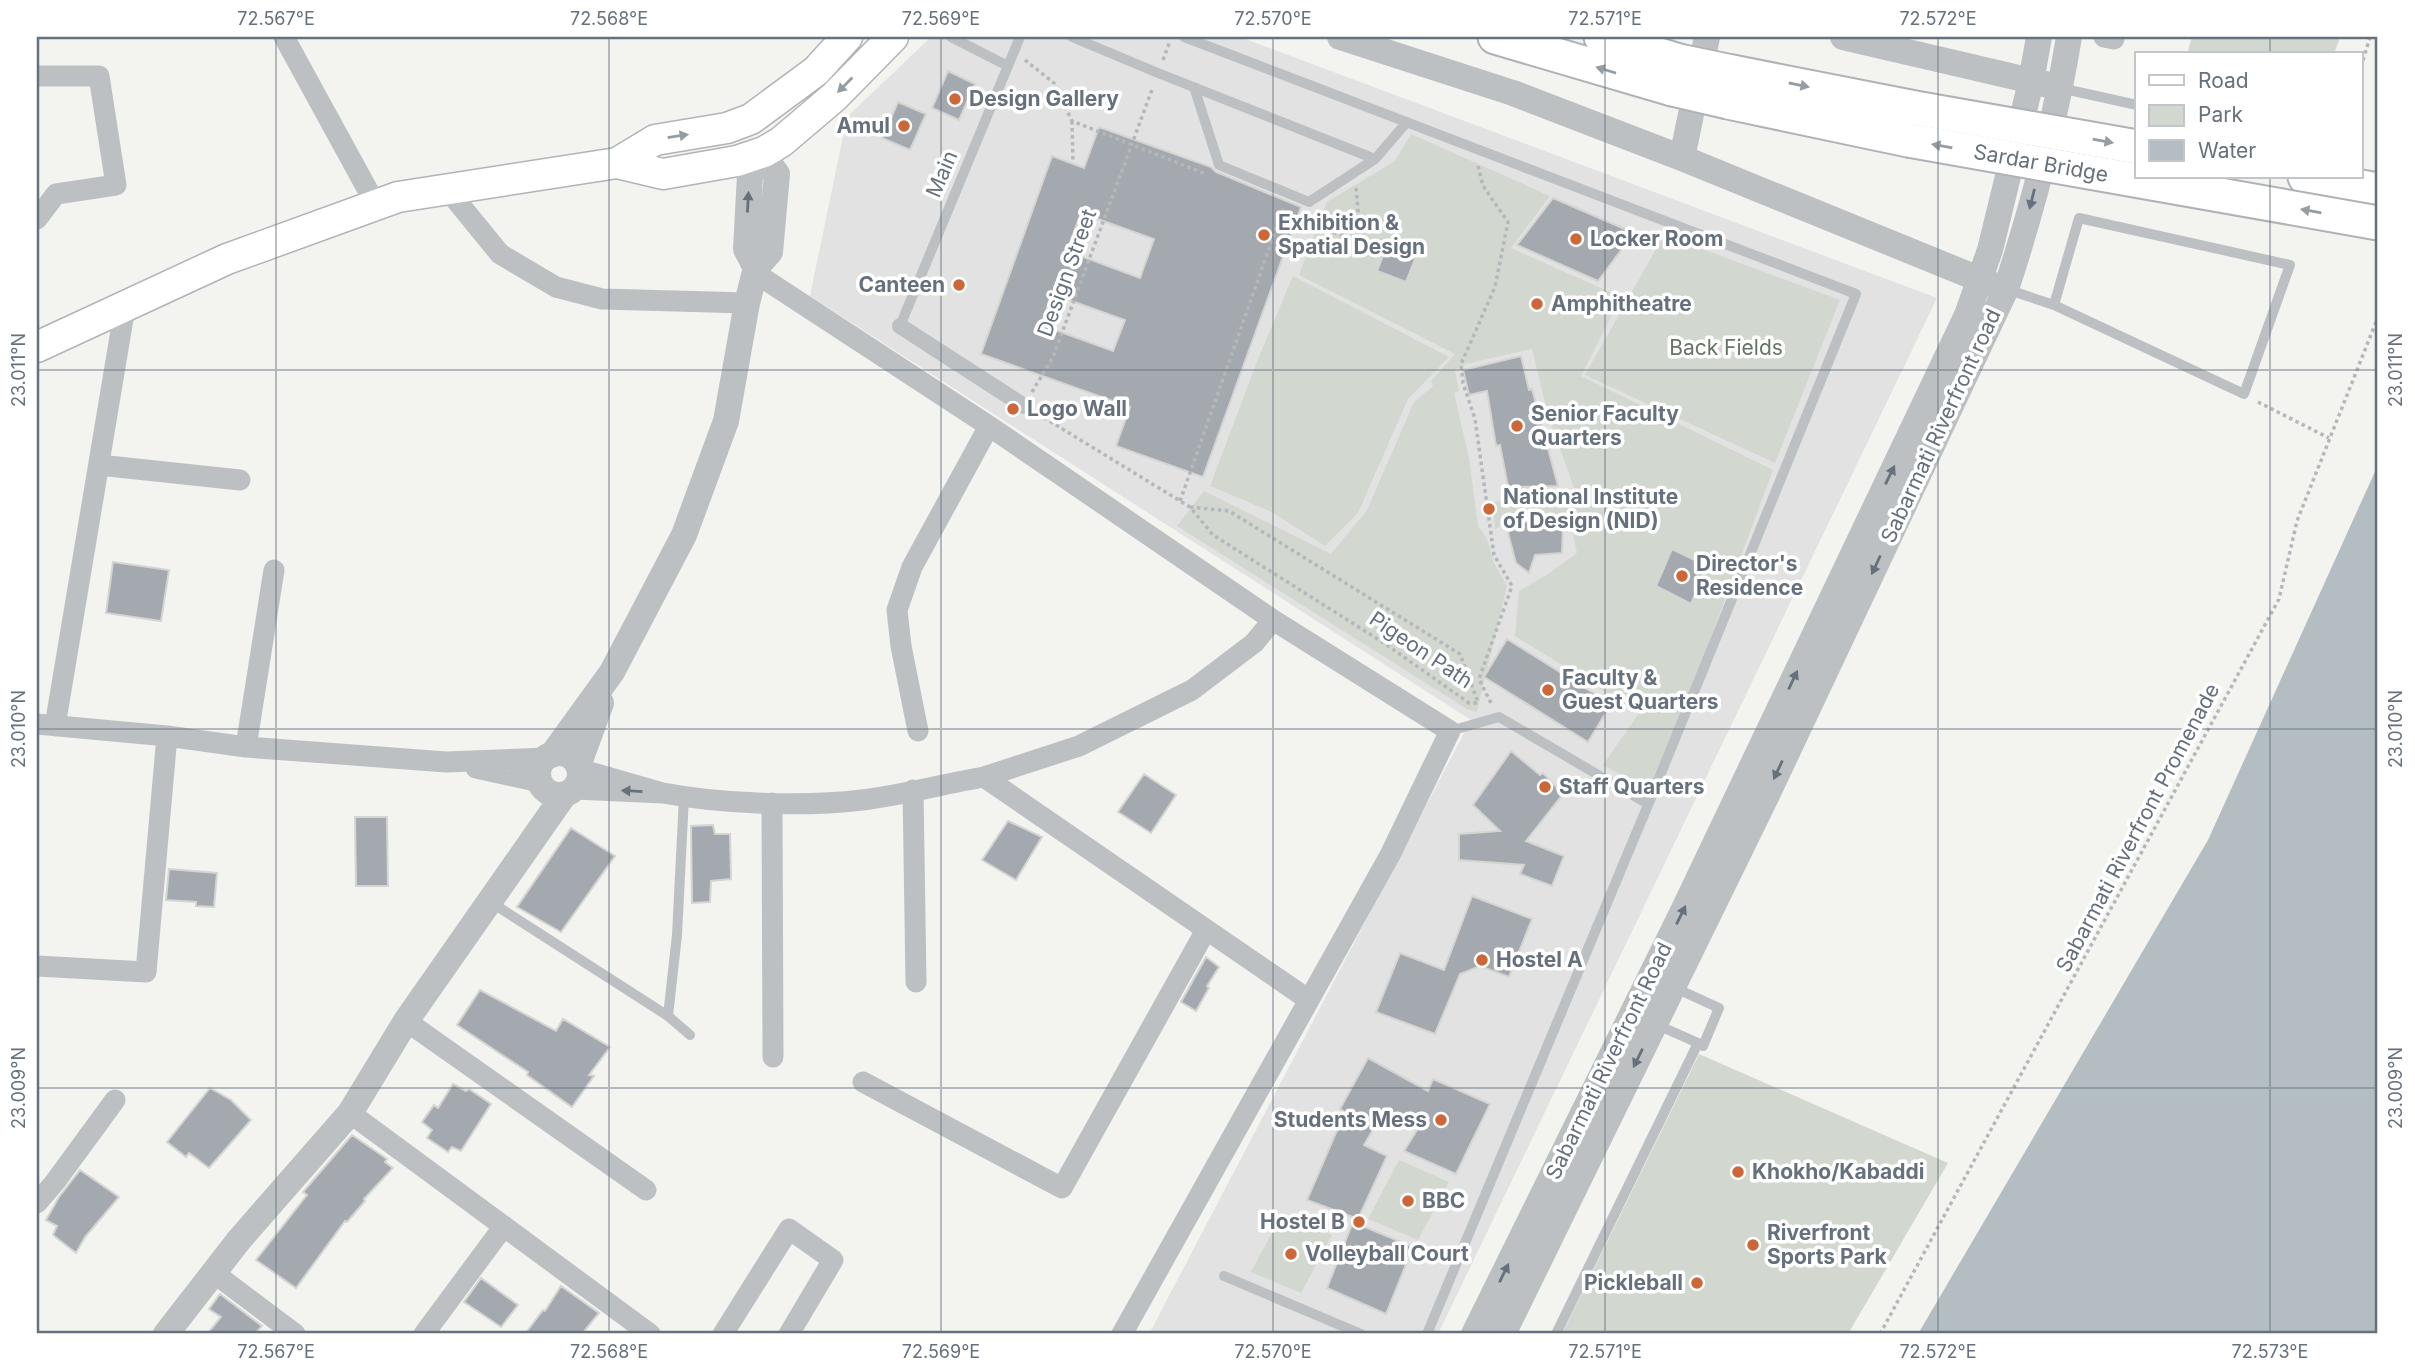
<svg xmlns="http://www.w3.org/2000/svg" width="2415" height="1371" viewBox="0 0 2415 1371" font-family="Inter,sans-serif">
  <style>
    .built { fill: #e1e2e1 }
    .green { fill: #d2d8d0 }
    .water { fill: #b4bdc2 }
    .building { fill: #a3a9ae; stroke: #d4d5d3; stroke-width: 2; fill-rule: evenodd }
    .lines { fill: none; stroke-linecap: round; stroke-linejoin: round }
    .secondary-casing { stroke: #b0b4b8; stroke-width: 33 }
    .primary-casing { stroke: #afb2b6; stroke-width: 37 }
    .path { stroke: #b5b7ba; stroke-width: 3.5; stroke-dasharray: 3.5 3.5; stroke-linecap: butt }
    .service { stroke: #bdc0c3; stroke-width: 10 }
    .pedestrian { stroke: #bdc0c3; stroke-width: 16 }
    .minor { stroke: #bdc0c3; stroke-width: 21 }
    .tertiary { stroke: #bdc0c3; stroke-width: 26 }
    .secondary { stroke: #fff; stroke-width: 30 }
    .primary { stroke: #fff; stroke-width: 33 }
    .primary-bridge-casing { stroke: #afb2b6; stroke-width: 37; stroke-linecap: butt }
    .primary-bridge { stroke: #fff; stroke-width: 33 }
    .oneway { fill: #949ca4 }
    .oneway2 { fill: #66717d }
    .ticks { fill: none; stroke: #66717d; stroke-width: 2; stroke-opacity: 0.45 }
    .poi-dot { fill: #cb6739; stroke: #fff; stroke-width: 2.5 }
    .labels { text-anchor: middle; stroke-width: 7; stroke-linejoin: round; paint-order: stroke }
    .poi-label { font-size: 21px; font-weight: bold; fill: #66717d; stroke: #fff; text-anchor: start }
    .street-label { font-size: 21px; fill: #66717d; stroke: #fff }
    .park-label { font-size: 21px; fill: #667564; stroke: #fff }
    .neatline { fill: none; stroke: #66717d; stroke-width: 2.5 }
    .ticks-label { font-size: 18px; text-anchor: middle; fill: #66717d }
  </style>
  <rect width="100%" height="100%" fill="#f3f3f0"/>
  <path class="built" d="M931 37H1240L1937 298 1438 1334H1149L1471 720 810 296 847 117Z"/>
  <path class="green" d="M2192 37H2340L2334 54H2187Z
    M1411 134 1550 196 1511 248 1621 297 1581 376 1773 470 1653 793 1603 765 1639 713 1515 636 1519 591 1548 574 1577 553 1569 516H1513L1495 530 1493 502 1528 499 1529 502 1575 491 1547 411 1532 349 1466 364 1455 370 1459 391 1454 393 1469 458 1478 526 1487 539 1494 563 1507 586 1477 712 1467 709 1177 526 1204 491 1331 554 1367 510 1414 402 1433 386 1431 381 1455 354 1299 275 1327 202 1395 161Z
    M1664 235 1840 300 1775 463 1585 375Z
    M1293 276 1449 357 1408 399 1358 513 1325 546 1272 512 1210 486 1258 359Z
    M1699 1054 1948 1163 1848 1334H1562Z
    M1399 1160 1449 1182 1418 1240 1368 1219Z
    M1282 1214 1332 1235 1301 1293 1251 1272Z"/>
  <path class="water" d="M2378 465V1334H1918L2208 840Z"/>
  <path class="building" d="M948 71 975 84 959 120 932 108Z
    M898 102 926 114 910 150 882 138Z
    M1099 127 1211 167 1216 172 1301 207 1203 477 1116 446 1130 407 981 354 1052 156 1084 168ZM1081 213 1154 239 1140 278 1067 251ZM1052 294 1125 320 1113 351 1041 325Z
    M1553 198 1634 233 1598 281 1517 245Z
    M1386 248 1415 259 1406 282 1377 271Z
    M1521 356 1529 390 1532 389 1558 486 1508 487 1500 445 1496 446 1487 391 1469 395 1463 370Z
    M1517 521 1563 526 1562 553 1535 555 1529 573 1516 563 1508 533Z
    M1672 549 1707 566 1691 604 1656 586Z
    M113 562 169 570 161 621 106 613Z
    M1507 639 1611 704 1588 742 1484 677Z
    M1511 751 1540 775 1543 773 1563 794 1526 841 1564 856 1552 886 1520 874 1524 865 1459 860V834L1500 831 1473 805Z
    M1144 774 1176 795 1151 833 1118 812Z
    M355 817H387L388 886H356Z
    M1008 821 1042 837 1016 880 982 860Z
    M713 825 715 834H730L731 879 711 881 710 902 692 903 691 826Z
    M571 828 615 856 561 932 517 907Z
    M169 869 217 873 214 907 196 906V902L166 900Z
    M1472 896 1532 919 1509 977 1480 966 1460 974 1435 1034 1376 1012 1400 953 1444 970Z
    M1206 957 1219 967 1207 986 1209 988 1196 1011 1181 1002Z
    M480 990 556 1031 563 1019 610 1047 589 1075 594 1076 572 1107 527 1075 528 1072 457 1025Z
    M1368 1058 1428 1091 1433 1079 1490 1104 1456 1174 1404 1151 1417 1130 1384 1111 1364 1145 1387 1156 1358 1219 1307 1200 1345 1112 1340 1109Z
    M453 1084 466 1091 469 1089 491 1104 461 1151 452 1147 448 1152 427 1138 432 1130 422 1122 434 1105 438 1108Z
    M210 1088 231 1100 251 1120 209 1168 189 1153 186 1157 167 1142Z
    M352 1135 387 1159 385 1162 393 1168 364 1199 365 1201 347 1222 345 1221 296 1288 256 1260 307 1195 303 1192Z
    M80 1170 119 1197 85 1237 76 1253 53 1235 57 1226 46 1220 59 1197Z
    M1353 1222 1413 1247 1386 1314 1327 1288Z
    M481 1278 518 1305 501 1327 464 1302Z
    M561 1286 599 1313 582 1334H525L543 1310 545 1311Z
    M220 1294 262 1326 255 1334H207L221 1317 209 1309Z"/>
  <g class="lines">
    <defs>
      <path id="secondary" d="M617 163 663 174 737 161 764 152 781 142 834 97 893 37
        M37 347 227 259 398 197 617 163 655 140 727 128 751 119 816 71 847 37"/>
      <path id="primary" d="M1495 37 1672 89
        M1601 37 1679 61
        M1732 72 1915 108
        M1728 102 1908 140
        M2305 177 2378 190"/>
    </defs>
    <use href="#secondary" class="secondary-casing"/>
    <use href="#primary" class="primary-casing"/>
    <path class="path" d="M1025 60 1054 83 1072 121 1206 174
      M1163 60 1170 41
      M2361 67 2370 37
      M1072 121 1073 162
      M1478 166 1483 186 1508 222 1495 287 1461 364 1463 383 1475 419 1494 555 1512 586 1479 679 1491 703
      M1356 188 1361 243
      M1309 219C1334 234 1362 244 1389 257
      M1032 392 1053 357 1153 87
      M2258 402 2329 438
      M1038 414 1190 507 1213 535 1384 643 1469 703H1478
      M1180 501 1283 209
      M1190 507 1229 511 1460 654 1478 702
      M1880 1334 2279 599 2297 521 2378 317"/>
    <path class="service" d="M951 37 1008 66
      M1072 37 1158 73 1375 159 1407 122
      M1184 37 1856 294 1653 793 1427 1334
      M1194 87 1219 165 1309 202 1375 159
      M2060 88 2137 105
      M2006 289 2054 305 2244 394 2290 265 2079 218 2054 305
      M900 326 1020 37
      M1450 731 1499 717 1648 804
      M489 901 668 1016 690 1035
      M1673 987 1719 1008 1703 1046 1698 1043
      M668 1016 677 935 684 797
      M1224 1276 1361 1334
      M1556 1334 1698 1043 1655 1024"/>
    <path class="pedestrian" d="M900 326 1024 406"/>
    <path class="minor" d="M284 37 376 205
      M2104 37 2114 39V37
      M37 76H99L116 185 56 194 37 219
      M447 189 500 254 556 287 602 299 747 303
      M755 273 989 426 1273 620 1450 731 1390 855 1309 1000
      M99 465 240 480
      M37 724 167 736 246 747 446 762 547 758
      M55 726 125 307
      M918 731 901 646 897 610 912 567 989 426
      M246 747 274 570
      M476 768 540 782
      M984 777 1079 746 1192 690 1254 643 1273 620
      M575 789 663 793 579 769
      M913 790 916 982
      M663 793C721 804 803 807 862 800 902 795 943 784 984 777L1309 1000 1122 1334
      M772 803 773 1057
      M37 966 146 972 167 736
      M406 1021 646 1190
      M863 1082 1062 1188 1206 930
      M350 1113 650 1334
      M37 1203 55 1182 115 1100
      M214 1273 295 1334
      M424 1334 504 1226
      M723 1334 789 1229 833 1260 789 1334"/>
    <path class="tertiary" d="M1340 37 1513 93 1682 158 1996 286
      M1843 37 2049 85
      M1682 158 1707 37
      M538 774a21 21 0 1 1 42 0a21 21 0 1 1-42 0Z
      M552 755 612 672 684 535 726 421 747 303 756 268 770 252 777 174 764 157 750 175 746 249 756 268
      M578 766 601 703
      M166 1334 239 1240 350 1113 406 1021 564 795
      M1474 1334 1684 909 1967 315 1990 250 2031 82 2039 37
      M1503 1334 1765 799 2006 289C2033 207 2055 122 2069 37"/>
    <use href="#secondary" class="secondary"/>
    <use href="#primary" class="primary"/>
    <defs>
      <g id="primary-bridge">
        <path d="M1679 61 1732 72"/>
        <path d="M1672 89 1728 102"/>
        <path d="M1915 108 2137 147"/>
        <path id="s1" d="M1908 140 2378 223"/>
      </g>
    </defs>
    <use href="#primary-bridge" class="primary-bridge-casing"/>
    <use href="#primary-bridge" class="primary-bridge"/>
  </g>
  <defs><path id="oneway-solid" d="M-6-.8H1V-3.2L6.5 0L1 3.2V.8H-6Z" transform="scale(1.75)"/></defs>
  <g class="oneway">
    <use href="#oneway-solid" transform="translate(1606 70) rotate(-163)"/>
    <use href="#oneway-solid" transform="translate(845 85) rotate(135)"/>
    <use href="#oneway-solid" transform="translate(1799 85) rotate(11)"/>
    <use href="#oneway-solid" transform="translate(678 136) rotate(-9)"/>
    <use href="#oneway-solid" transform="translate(2103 141) rotate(10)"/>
    <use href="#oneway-solid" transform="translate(1942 146) rotate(-170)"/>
    <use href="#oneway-solid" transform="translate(2311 211) rotate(-170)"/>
  </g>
  <g class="oneway2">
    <use href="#oneway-solid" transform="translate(2032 199) rotate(104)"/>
    <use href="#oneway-solid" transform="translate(748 202) rotate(-87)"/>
    <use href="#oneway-solid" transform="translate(1890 475) rotate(-64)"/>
    <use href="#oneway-solid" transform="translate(1876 565) rotate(115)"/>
    <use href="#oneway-solid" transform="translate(1793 680) rotate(-65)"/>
    <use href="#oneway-solid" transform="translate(1778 770) rotate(115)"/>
    <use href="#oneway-solid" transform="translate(632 791) rotate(-177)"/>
    <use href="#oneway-solid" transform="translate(1681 915) rotate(-64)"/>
    <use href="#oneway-solid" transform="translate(1638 1058) rotate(116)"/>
    <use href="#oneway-solid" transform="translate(1504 1273) rotate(-64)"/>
  </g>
  <path class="ticks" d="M276 37V1334M609 37V1334M941 37V1334M1273 37V1334M1605 37V1334M1938 37V1334M2270 37V54M2270 177V1334M37 370H2378M37 729H2378M37 1088H2378"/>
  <g class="poi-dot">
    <circle cx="955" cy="99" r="7"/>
    <circle cx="904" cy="126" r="7"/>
    <circle cx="1264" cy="235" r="7"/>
    <circle cx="1576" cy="239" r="7"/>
    <circle cx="959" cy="285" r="7"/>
    <circle cx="1537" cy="304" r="7"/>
    <circle cx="1013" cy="409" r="7"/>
    <circle cx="1517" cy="426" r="7"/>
    <circle cx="1489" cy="509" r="7"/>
    <circle cx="1682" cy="576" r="7"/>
    <circle cx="1548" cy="690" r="7"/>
    <circle cx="1545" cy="787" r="7"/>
    <circle cx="1482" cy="960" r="7"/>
    <circle cx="1441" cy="1120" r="7"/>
    <circle cx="1738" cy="1172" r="7"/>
    <circle cx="1408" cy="1201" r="7"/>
    <circle cx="1359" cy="1222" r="7"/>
    <circle cx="1753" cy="1245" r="7"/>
    <circle cx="1291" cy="1254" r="7"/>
    <circle cx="1697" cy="1283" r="7"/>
  </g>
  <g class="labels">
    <g class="poi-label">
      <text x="969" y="106">Design Gallery</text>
      <text x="890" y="133" text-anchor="end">Amul</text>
      <text x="1278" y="230">Exhibition &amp;<tspan x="1278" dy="24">Spatial Design</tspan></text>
      <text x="1590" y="246">Locker Room</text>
      <text x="945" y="292" text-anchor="end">Canteen</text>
      <text x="1551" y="311">Amphitheatre</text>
      <text x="1027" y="416">Logo Wall</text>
      <text x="1531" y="421">Senior Faculty<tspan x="1531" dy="24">Quarters</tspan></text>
      <text x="1503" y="504">National Institute<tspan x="1503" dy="24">of Design (NID)</tspan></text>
      <text x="1696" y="571">Director's<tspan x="1696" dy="24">Residence</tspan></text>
      <text x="1562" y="685">Faculty &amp;<tspan x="1562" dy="24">Guest Quarters</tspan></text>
      <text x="1559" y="794">Staff Quarters</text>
      <text x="1496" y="967">Hostel A</text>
      <text x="1427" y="1127" text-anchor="end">Students Mess</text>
      <text x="1752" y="1179">Khokho/Kabaddi</text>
      <text x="1422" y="1208">BBC</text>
      <text x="1345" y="1229" text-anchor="end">Hostel B</text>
      <text x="1767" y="1240">Riverfront<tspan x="1767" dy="24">Sports Park</tspan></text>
      <text x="1305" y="1261">Volleyball Court</text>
      <text x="1683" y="1290" text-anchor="end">Pickleball</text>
    </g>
    <g class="street-label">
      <text dy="7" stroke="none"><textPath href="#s1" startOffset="135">Sardar Bridge</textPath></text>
      <text transform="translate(942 174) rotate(-67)" y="7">Main</text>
      <text transform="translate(1067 273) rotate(-70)" y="7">Design Street</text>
      <text transform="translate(1941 426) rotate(-65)" y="7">Sabarmati Riverfront road</text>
      <text transform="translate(1421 650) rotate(34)" y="7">Pigeon Path</text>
      <text transform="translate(2138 828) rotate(-62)" y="7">Sabarmati Riverfront Promenade</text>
      <text transform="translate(1609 1061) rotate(-64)" y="7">Sabarmati Riverfront Road</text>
    </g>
    <g class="park-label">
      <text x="1726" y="355">Back Fields</text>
    </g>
  </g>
  <rect width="2415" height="1371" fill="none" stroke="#ffffff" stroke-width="77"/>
  <rect x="2135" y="52" width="228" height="126" fill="#ffffff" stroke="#c2c6cb" stroke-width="2"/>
  <rect x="2149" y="75" width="35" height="10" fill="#ffffff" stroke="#c2c6cb" stroke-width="2"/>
  <text x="2198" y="88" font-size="21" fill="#66717d">Road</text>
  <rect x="2149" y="105" width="35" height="21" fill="#d2d8d0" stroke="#c2c6cb" stroke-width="2"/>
  <text x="2198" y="122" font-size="21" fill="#66717d">Park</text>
  <rect x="2149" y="140" width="35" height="21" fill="#b4bdc2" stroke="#c2c6cb" stroke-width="2"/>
  <text x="2198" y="158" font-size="21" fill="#66717d">Water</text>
  <rect x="38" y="38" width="2338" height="1294" class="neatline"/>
  <g class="ticks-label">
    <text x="276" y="25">72.567°E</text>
    <text x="609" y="25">72.568°E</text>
    <text x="941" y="25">72.569°E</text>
    <text x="1273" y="25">72.570°E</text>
    <text x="1605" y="25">72.571°E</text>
    <text x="1938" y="25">72.572°E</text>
    <text transform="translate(19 370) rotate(-90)" y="6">23.011°N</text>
    <text transform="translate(2396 370) rotate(-90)" y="6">23.011°N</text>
    <text transform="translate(19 729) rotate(-90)" y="6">23.010°N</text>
    <text transform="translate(2396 729) rotate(-90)" y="6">23.010°N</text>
    <text transform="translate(19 1088) rotate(-90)" y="6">23.009°N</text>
    <text transform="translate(2396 1088) rotate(-90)" y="6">23.009°N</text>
    <text x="276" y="1358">72.567°E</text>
    <text x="609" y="1358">72.568°E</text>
    <text x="941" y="1358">72.569°E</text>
    <text x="1273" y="1358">72.570°E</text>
    <text x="1605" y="1358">72.571°E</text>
    <text x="1938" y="1358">72.572°E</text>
    <text x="2270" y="1358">72.573°E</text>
  </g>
</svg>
